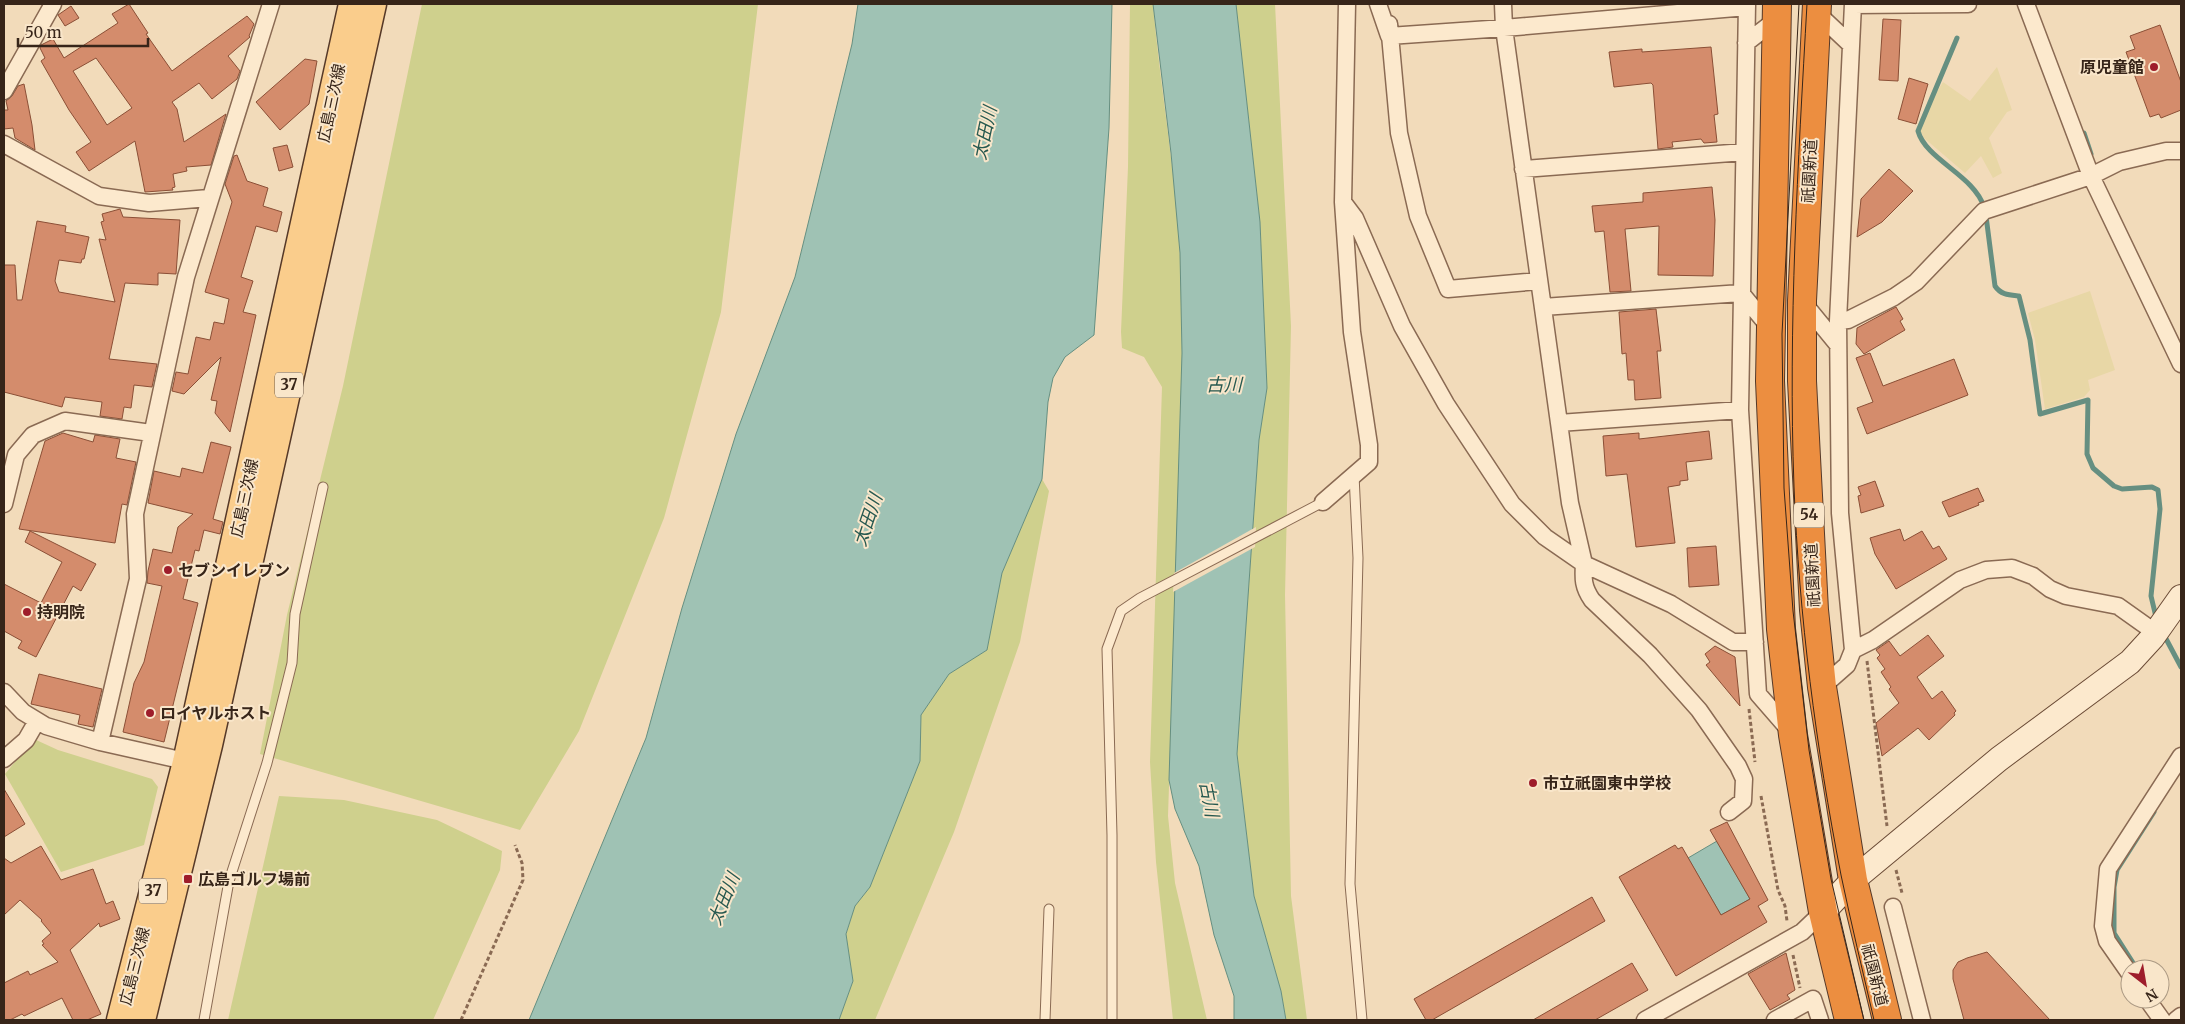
<svg xmlns="http://www.w3.org/2000/svg" width="2185" height="1024" viewBox="0 0 2185 1024" font-family="Merriweather,'Noto Sans JP',serif">
  <style>
    .farmland { fill: #e8d7a6 }
    .green { fill: #cfd08d }
    .water { fill: #9fc2b4; stroke: #668f81 }
    .pier { fill: #f2dbba }
    .lines { fill: none; stroke-linecap: round; stroke-linejoin: round }
    .stream { stroke: #668f81; stroke-width: 5 }
    .building { fill: #d48c6c; stroke: #8b4f36; fill-rule: evenodd }
    .lane-casing { stroke: #8a6a53; stroke-width: 11 }
    .street-casing { stroke: #8a6a53; stroke-width: 19 }
    .secondary-casing { stroke: #6b4b36; stroke-width: 26 }
    .primary-casing { stroke: #563928; stroke-width: 29 }
    .highway-casing { stroke: #563928; stroke-width: 30 }
    .path { stroke: #8a6a53; stroke-width: 3; stroke-dasharray: 4 2.5; stroke-linecap: butt }
    .lane { stroke: #fce9cd; stroke-width: 9 }
    .street { stroke: #fce9cd; stroke-width: 16 }
    .secondary { stroke: #fce9cd; stroke-width: 24 }
    .primary { stroke: #facd8c; stroke-width: 26 }
    .highway { stroke: #ec8e40; stroke-width: 28 }
    .tram { stroke: #372519; stroke-width: 1 }
    .poi-dot { fill: #9e1d2b; stroke: #f9e6ca; stroke-width: 2 }
    .labels { text-anchor: middle; stroke-width: 4; stroke-linejoin: round; paint-order: stroke }
    .shield { fill: #f9e6ca; stroke: #715f4e; stroke-width: 1 }
    .shield-label { font-size: 15px; font-weight: bold; fill: #372519 }
    .poi-label { font-size: 16px; font-weight: bold; fill: #372519; stroke: #f9e6ca; text-anchor: start }
    .street-label { font-size: 16px; fill: #372519; stroke: #f9e6ca }
    .water-label { font-size: 18px; font-style: italic; fill: #275950; stroke: #f9e6ca }
  </style>
  <rect width="100%" height="100%" fill="#f2dbba"/>
  <path class="farmland" d="M1997 67 2012 110 2007 112 1989 138 2002 173 1993 178 1981 156 1965 173 1924 138 1919 129 1920 119 1943 82 1970 101Z
    M2090 291 2115 370 2088 380 2090 390 2084 397 2045 409 2035 340 2028 313Z"/>
  <path class="green" d="M422 4H758L721 312 664 518 579 731 520 830 260 754 287 615 343 386Z
    M1130 4H1153C1160 88 1176 172 1180 256 1187 442 1174 630 1168 816L1175 883 1207 1020H1173L1156 862 1150 762 1162 387 1144 357 1122 348 1121 332 1128 167Z
    M1236 4H1275L1291 326 1285 595 1291 896 1307 1020H1286L1281 991 1254 896 1237 754 1259 440 1267 388 1260 222Z
    M1042 479 1049 491 1020 642 954 832 875 1020H839L853 981 846 935 855 906 870 887 920 761 921 715 949 674 987 650 1002 573Z
    M34 739 58 750 152 779 158 787 144 845 61 872 5 774Z
    M279 796 344 800 437 820 502 851 500 870 433 1020H228Z"/>
  <path class="water" d="M858 4H1112L1109 128 1094 335 1065 357 1053 378 1048 402 1042 479 1002 573 987 650 949 674 921 715 920 761 870 887 855 906 846 934 853 981 839 1020H529L646 738 682 608 736 434 795 277 852 44Z
    M1153 4H1236L1260 222 1267 388 1259 440 1237 754 1254 896 1281 991 1286 1020H1234V996L1214 935 1199 866 1175 809 1169 780 1182 353 1180 253 1171 153Z
    M1717 841 1750 899 1721 915 1688 858Z"/>
  <path class="pier" d="M1256 527 1255 547 1173 592 1174 573Z"/>
  <g class="lines">
    <path class="stream" d="M1957 38 1918 131C1926 160 1974 175 1984 207
      M2084 133 2091 154
      M1986 216 1995 286C2001 295 2009 295 2019 296L2030 340 2040 414 2088 400 2087 454 2093 468 2114 486 2122 489 2152 487 2158 490 2160 509 2151 596 2156 617
      M2164 635 2181 667
      M2137 969 2114 933V887L2117 870 2154 812"/>
  </g>
  <path class="building" d="M129 4 148 33 146 34 172 71 247 16 254 24 249 36 250 37 228 56 240 71 237 79 212 99 199 83 172 102 177 109 184 142 226 114 211 165 186 167 187 171 173 174 175 187 172 188 173 190 145 192 135 141 89 171 76 152 91 142 69 110 41 61 45 58 40 48 41 45 53 39 64 58 118 23 112 14ZM96 58 132 108 107 125 73 71Z
    M71 6 79 18 65 26 58 15Z
    M1883 19 1901 20 1898 81 1879 80Z
    M2160 25 2181 82V110L2161 118 2159 114 2150 117 2126 52 2135 49 2130 36Z
    M1711 47 1718 114 1714 115 1717 142 1704 143 1701 139 1672 142 1673 147 1658 149 1653 85 1651 83 1614 87 1609 52 1642 49V52Z
    M305 59 317 61 309 104 280 130 256 102Z
    M1909 78 1928 84 1916 124 1898 119Z
    M24 84 32 125 35 150 15 138 13 128 4 129V110H8L6 101 12 96 18 86Z
    M287 145 293 167 279 171 273 148Z
    M237 155 247 181 268 188 263 206 282 212 277 232 256 226 241 277 253 281 243 312 256 315 230 432 215 413 217 401 211 400 221 357 184 394 172 391 176 372 188 374 196 337 210 340 214 322 224 324 229 299 205 292 232 202 225 184 234 156Z
    M1889 169 1913 191 1882 222 1857 237 1861 199Z
    M1712 187 1715 220 1713 276 1658 275 1659 226 1625 229 1631 291 1610 292 1604 231 1595 232 1592 206 1643 202V193Z
    M120 209 123 217 180 220 176 274 158 273V285L125 283 109 359 157 364 152 387 134 385 131 408 124 407 122 419 100 416 102 402 65 397 62 407 4 392V265H15L17 300H22L37 221 66 226 65 232 89 237 84 259H82L81 263 59 260 55 281 59 292 115 302 99 239 106 240 101 222 104 221 102 214Z
    M1896 307 1903 319 1900 321 1905 330 1864 354 1856 344 1857 328Z
    M1656 309 1661 351H1657L1661 398 1635 400 1634 380H1628L1626 353 1622 354 1619 312Z
    M1870 353 1883 386 1954 359 1968 395 1867 434 1857 408 1873 402 1856 358Z
    M1709 431 1712 459 1686 462 1688 480 1680 481V485L1668 487 1675 543 1636 547 1627 474 1606 476 1603 436 1639 433V439Z
    M63 433 93 442 95 435 120 439 116 458 136 462 127 505 122 504 115 543 19 529 45 441Z
    M211 442 231 447 213 519 223 522 220 534 204 530 199 551 195 550 183 599 198 603 164 742 123 732 134 683 144 662 162 586 147 583 148 571 153 549 172 553 178 527 193 514 148 503 154 471 180 477 182 468 203 473Z
    M1875 481 1884 506 1861 513 1858 496 1861 495 1858 487Z
    M1978 488 1984 501 1978 503 1979 505 1949 517 1942 502Z
    M1900 529 1904 541 1922 531 1933 549 1939 546 1947 559 1896 589 1875 554 1870 538Z
    M30 531 96 564 81 591 73 586 36 657 18 648 22 641 4 631V584L41 603 62 562 25 542Z
    M1716 546 1719 585 1689 587 1687 548Z
    M1928 635 1944 656 1917 677 1932 699 1942 691 1956 711 1954 713 1955 715 1929 740 1918 728 1882 756 1876 723 1899 703 1889 689 1891 687 1881 672 1885 669 1877 658 1880 655 1876 650 1889 641 1900 656Z
    M1715 646 1735 657 1740 706 1706 665 1710 662 1705 654Z
    M39 674 102 689 93 727 78 724 80 715 31 704Z
    M4 789 25 824 4 837Z
    M1727 822 1768 900 1758 906 1767 922 1676 976 1619 877 1675 845 1678 849 1682 847 1721 915 1750 899 1710 830Z
    M41 846 61 880 93 869 106 904 113 901 120 919 100 927 99 923 70 950 101 1014 87 1020H73L62 998 24 1016 22 1014 10 1020H4V983L28 971 30 975 58 962 42 945 44 944 42 941 51 933 41 921 42 920 20 900 4 915V858L11 863Z
    M1592 897 1605 921 1432 1020H1426L1414 999Z
    M1987 952 2050 1020H1964L1953 979V970L1958 962 1967 958Z
    M1786 953 1795 990 1787 995 1790 999 1770 1010 1748 974Z
    M1632 963 1648 990 1595 1020H1533Z"/>
  <g class="lines">
    <defs>
      <path id="lane" d="M1354 475 1358 558 1350 884 1362 1020
        M204 1020 229 881 267 763 292 663 295 614 323 487
        M1045 1020 1049 909
        M1112 1020V835L1107 649 1121 611 1140 598 1323 502"/>
      <path id="street" d="M1378 4 1389 36 1504 28 1747 7
        M1503 4 1504 28 1559 423 1740 410
        M1747 4 1740 410 1758 694 1792 733
        M2026 4 2091 176 2181 364
        M1853 5 1968 4
        M1817 13 1850 44
        M1389 24 1399 133 1418 216 1448 289 1539 281
        M1746 43 1777 19
        M4 91 53 4
        M4 144 99 196 149 203 209 198
        M1523 169 1744 152
        M1343 202 1355 218 1402 326 1446 404 1512 504 1545 537 1584 564C1583 579 1583 587 1592 600L1650 655 1699 710 1738 766 1744 779 1743 801 1729 812
        M1802 301 1838 345
        M1543 307 1741 293 1770 328
        M1838 321 1848 320 1894 297 1916 282 1984 211 2091 176 2119 162 2166 151H2181
        M1559 423 1570 503 1584 564 1671 604 1733 642H1755
        M1323 502 1369 462V445L1352 332 1343 202 1347 4
        M4 504 16 455 33 435 65 421 151 433
        M1853 650 1873 640 1960 580 1986 570 2012 568 2033 576 2050 589 2066 596 2118 606 2156 633
        M1822 687 1847 665 1853 650 1840 513 1838 321 1853 4
        M4 692 23 712 46 726 100 742 194 763
        M100 742 138 579 135 514 186 277 271 4
        M4 759 26 740 37 721
        M1893 907 1922 1020
        M2130 974 2107 941 2103 926 2108 869 2181 756
        M2147 999 2162 1020
        M1645 1020 1802 932 1823 912
        M1775 1020 1813 999 1820 1020
        M2176 1020 2181 1016"/>
      <path id="secondary" d="M1823 912 1853 880 1999 759 2130 662 2152 638 2181 597"/>
      <path id="primary" d="M120 1020 186 762 352 4
        M142 1020 209 745 373 4"/>
      <path id="highway" d="M1777 4 1770 381 1781 629 1793 735 1823 912 1849 1020
        M1817 4 1802 301V381L1814 610 1822 687 1853 880 1887 1020"/>
    </defs>
    <use href="#lane" class="lane-casing"/>
    <use href="#street" class="street-casing"/>
    <use href="#secondary" class="secondary-casing"/>
    <use href="#primary" class="primary-casing"/>
    <use href="#highway" class="highway-casing"/>
    <path class="path" d="M1867 661 1887 826
      M1749 709 1755 762
      M1761 796 1778 890 1785 906 1787 921
      M1896 870 1902 893
      M1793 955 1800 988
      M461 1020 523 880 522 863 515 845"/>
    <use href="#lane" class="lane"/>
    <use href="#street" class="street"/>
    <use href="#secondary" class="secondary"/>
    <use href="#primary" class="primary"/>
    <use href="#highway" class="highway"/>
    <path class="tram" d="M1799 4 1782 334 1784 488 1793 611 1809 750 1831 879 1864 1020
      M1807 4C1798 164 1788 326 1794 487 1799 616 1816 747 1841 875 1851 923 1863 972 1874 1020"/>
  </g>
  <g class="poi-dot">
    <circle cx="2154" cy="67" r="5"/>
    <circle cx="168" cy="570" r="5"/>
    <circle cx="27" cy="612" r="5"/>
    <circle cx="150" cy="713" r="5"/>
    <circle cx="1533" cy="783" r="5"/>
    <rect x="183" y="874" width="10" height="10" rx="2.5"/>
  </g>
  <g class="labels">
    <g class="shield">
      <rect x="275" y="372.5" width="28" height="25" rx="4"/>
      <rect x="1794" y="502.5" width="30" height="25" rx="4"/>
      <rect x="139" y="878.5" width="28" height="25" rx="4"/>
    </g>
    <g class="shield-label">
      <text x="289" y="390">37</text>
      <text x="1809" y="520">54</text>
      <text x="153" y="896">37</text>
    </g>
    <g class="poi-label">
      <text x="2144" y="73" text-anchor="end">原児童館</text>
      <text x="178" y="576">セブンイレブン</text>
      <text x="37" y="618">持明院</text>
      <text x="160" y="719">ロイヤルホスト</text>
      <text x="1543" y="789">市立祇園東中学校</text>
      <text x="198" y="885">広島ゴルフ場前</text>
    </g>
    <g class="street-label">
      <text transform="translate(331 103) rotate(-78)" y="6">広島三次線</text>
      <text transform="translate(1809 171) rotate(-87)" y="6">祇園新道</text>
      <text transform="translate(244 498) rotate(-78)" y="6">広島三次線</text>
      <text transform="translate(1812 575) rotate(-93)" y="6">祇園新道</text>
      <text transform="translate(134 966) rotate(-76)" y="6">広島三次線</text>
      <text transform="translate(1875 975) rotate(76)" y="6">祇園新道</text>
    </g>
    <g class="water-label">
      <text transform="translate(985 133) rotate(-78)" y="6">太田川</text>
      <text x="1224" y="391">古川</text>
      <text transform="translate(868 520) rotate(-71)" y="6">太田川</text>
      <text transform="translate(1209 799) rotate(79)" y="6">古川</text>
      <text transform="translate(724 899) rotate(-68)" y="6">太田川</text>
    </g>
  </g>
  <rect width="2185" height="1024" fill="none" stroke="#372519" stroke-width="10"/>
  <g transform="translate(2145 984) rotate(149)"><circle r="24" fill="#f9e6ca" stroke="#ab9983"/>
  <path d="M0-4L9 19L0 12L-9 19Z" fill="#9e1d2b"/>
  <text y="-8" font-size="14" font-weight="bold" text-anchor="middle" fill="#372519">N</text>
  </g>
  <path d="M18 38v8h130v-8" fill="none" stroke="#372519" stroke-width="2.5"/>
  <text x="25" y="38" font-size="15" fill="#372519" stroke="#f9e6ca" stroke-width="4" paint-order="stroke">50 m</text>
</svg>
